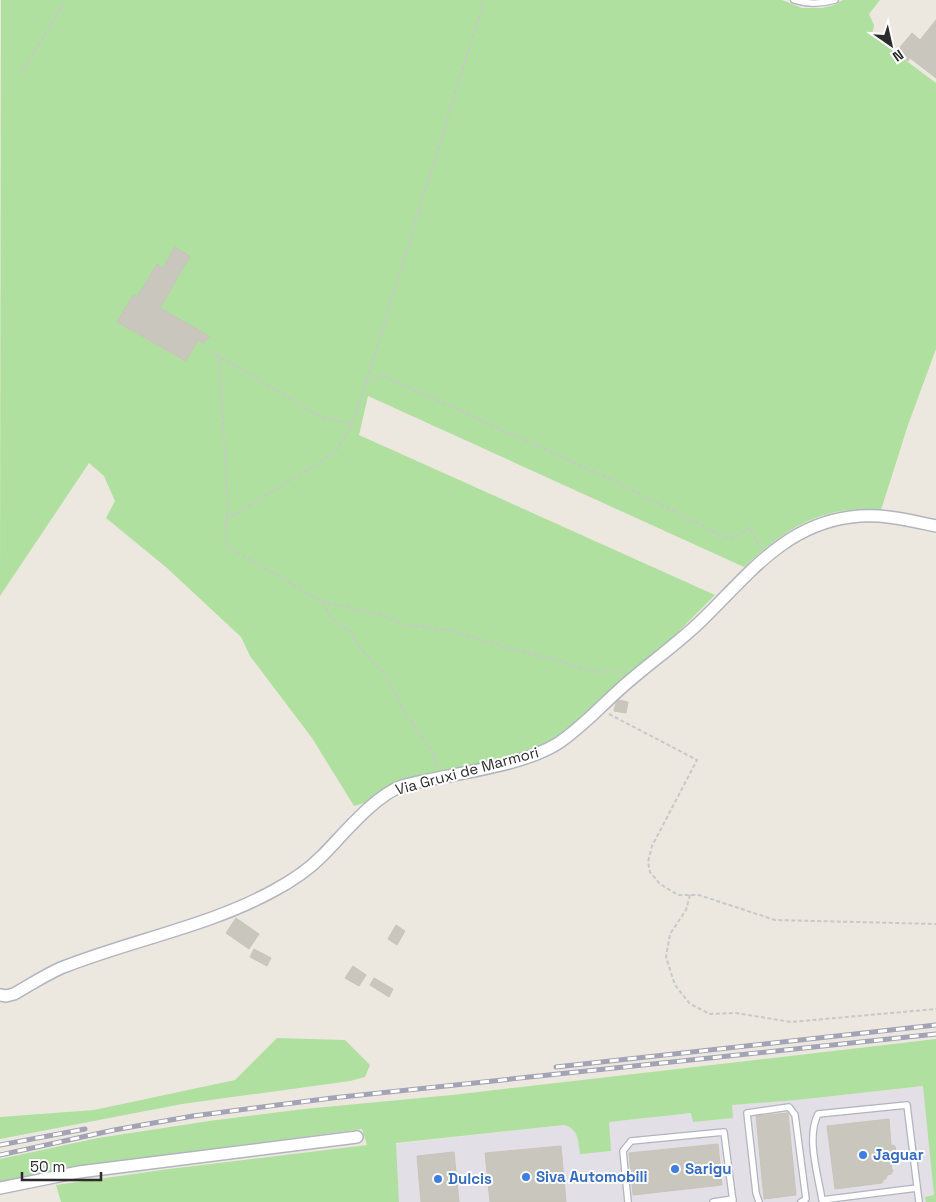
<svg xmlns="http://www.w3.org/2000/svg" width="936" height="1202" viewBox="0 0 936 1202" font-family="'Space Grotesk',sans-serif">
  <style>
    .industrial { fill: #e2dfe6 }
    .green { fill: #afe09f }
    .building { fill: #c9c6bd; stroke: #c8c4b9 }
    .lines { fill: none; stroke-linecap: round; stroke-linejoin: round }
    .lane-casing { stroke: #b2b4bf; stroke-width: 8 }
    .street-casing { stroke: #b2b4bf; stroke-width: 14 }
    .path { stroke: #c8c8c8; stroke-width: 2; stroke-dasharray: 4 2.5; stroke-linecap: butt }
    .lane { stroke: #fff; stroke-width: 5.5 }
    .street { stroke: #fff; stroke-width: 11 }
    .rail-casing { stroke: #a2a3b5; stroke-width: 5 }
    .rail { stroke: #fff; stroke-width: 3; stroke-dasharray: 9; stroke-linecap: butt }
    .shop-dot { fill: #3f7fe0; stroke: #fff; stroke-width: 2 }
    .labels { text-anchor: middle; stroke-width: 4; stroke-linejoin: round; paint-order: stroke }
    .street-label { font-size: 15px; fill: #2c2c2c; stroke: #fff }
    .shop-label { font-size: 15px; font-weight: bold; fill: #366cbe; stroke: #fff; text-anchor: start }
  </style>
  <rect width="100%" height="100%" fill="#ede8df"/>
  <path class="industrial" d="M924 1086 935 1202H399L396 1144 564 1125 570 1127 575 1131 578 1137 580 1154 608 1127V1122L692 1113 693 1122 732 1118V1105L797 1100Z"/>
  <path class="green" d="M1 0H782L802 8H822L834 5 843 0H880L869 14 874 25 872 35 936 83V349L908 425 881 510C822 505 786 528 744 567L368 396 359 435 715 595 675 635 616 684 572 725 550 742 507 757 425 778 368 802 354 806 312 738 250 656 241 637 167 568 106 518 115 501 104 476 89 463 0 596Z
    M277 1038 345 1040 370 1065 365 1077 350 1081 182 1104 0 1139V1117L94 1110 235 1080Z
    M936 1039V1202H926L925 1197 934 1195 923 1086 797 1100 732 1105 733 1118 693 1122 691 1113 609 1122 611 1151 580 1154C578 1141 579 1129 564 1125L396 1143 399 1202H61L56 1185 169 1169 367 1145 362 1129 69 1168 0 1181V1159L98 1138 209 1121 304 1109 452 1095Z"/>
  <path class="building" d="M936 20V78L910 58 908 61 896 52 912 33 920 40Z
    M175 247 190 256 160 308 209 336 204 344 198 340 186 361 117 322 133 295 137 297 157 264 163 268Z
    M619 700 628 702 626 713 614 711 616 703Z
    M236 918 259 934 249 949 226 933Z
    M396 925 405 931 397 945 388 939Z
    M254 949 271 958 267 966 250 957Z
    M353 966 366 975 359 986 345 978Z
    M374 978 393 989 389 997 370 985Z
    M788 1113 796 1195 764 1199 756 1116Z
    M889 1119 891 1145 895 1146 896 1154 891 1167 893 1171 891 1174 887 1175 886 1179H884L882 1183 835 1189 827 1126Z
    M718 1144 722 1185 633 1195 629 1153Z
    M561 1146 566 1202H490L485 1153Z
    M454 1152 459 1202H421L417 1156Z"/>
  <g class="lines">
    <defs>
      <path id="lane" d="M794 0C809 5 821 4 835 0
        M917 1188 822 1200C818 1174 806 1138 818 1114L907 1105 919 1202
        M628 1202 623 1151 631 1141 724 1132 733 1202
        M713 1202 733 1199
        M759 1202 756 1193 747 1113 789 1107 795 1115 806 1199 801 1202"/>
      <path id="street" d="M0 995 6 996 14 994C30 985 45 975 61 968 131 940 207 927 273 891 290 882 308 870 321 857 343 835 374 796 402 786 412 783 423 781 433 779 471 771 524 764 557 744 580 729 598 709 618 691 646 665 677 645 704 618 748 575 785 525 851 517 881 513 908 520 936 526
        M0 1188 79 1172 357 1137"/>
    </defs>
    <use href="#lane" class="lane-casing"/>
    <use href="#street" class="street-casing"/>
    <path class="path" d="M21 73 66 0
      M210 351 321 417 353 424
      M219 356 228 507 224 535 230 548 323 602 384 615 403 624 454 631 511 649 553 659 596 672H625
      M365 383 384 376 612 480 725 537H738L750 527 760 549
      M226 520 334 453 353 424 484 0
      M323 602 330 617 351 633 360 648 387 677 406 714 433 752 438 768
      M609 714 697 760 652 846 648 862 650 872 660 884 678 895H699L775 920 936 924
      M690 895 686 910 670 934 666 957 675 985 690 1004 710 1014 736 1013 791 1022 936 1009"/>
    <use href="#lane" class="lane"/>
    <use href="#street" class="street"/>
    <defs>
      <path id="rail" d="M556 1067 936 1025
        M0 1145 85 1129
        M0 1155 114 1130 193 1116 332 1098 936 1034"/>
    </defs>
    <use href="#rail" class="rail-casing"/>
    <use href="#rail" class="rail"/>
  </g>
  <g class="shop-dot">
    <circle cx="863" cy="1155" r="5"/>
    <circle cx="675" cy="1169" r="5"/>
    <circle cx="526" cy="1177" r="5"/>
    <circle cx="438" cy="1179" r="5"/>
  </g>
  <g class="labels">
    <g class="street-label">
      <text transform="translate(467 771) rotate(-15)" y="5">Via Gruxi de Marmori</text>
    </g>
    <g class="shop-label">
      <text x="873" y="1160">Jaguar</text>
      <text x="685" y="1174">Sarigu</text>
      <text x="536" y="1182">Siva Automobili</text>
      <text x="448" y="1184">Dulcis</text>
    </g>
  </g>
  <g transform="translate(891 45) rotate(146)" stroke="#ffffff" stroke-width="4" paint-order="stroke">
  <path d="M0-4L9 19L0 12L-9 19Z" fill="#2c2c2c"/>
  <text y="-8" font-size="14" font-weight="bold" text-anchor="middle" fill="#2c2c2c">N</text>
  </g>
  <path d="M22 1172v8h79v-8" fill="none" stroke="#2c2c2c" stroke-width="2.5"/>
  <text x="30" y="1172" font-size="15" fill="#2c2c2c" stroke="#ffffff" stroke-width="4" paint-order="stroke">50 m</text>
</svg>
